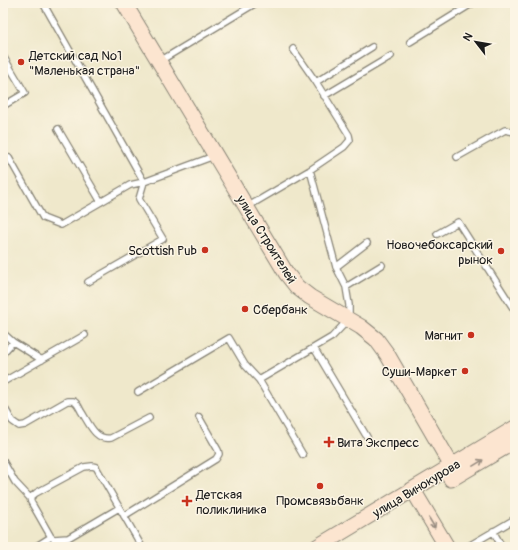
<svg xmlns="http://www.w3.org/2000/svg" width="518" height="550" viewBox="0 0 518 550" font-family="Pangolin,sans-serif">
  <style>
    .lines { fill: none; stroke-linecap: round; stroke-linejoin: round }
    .lane-casing { stroke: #868274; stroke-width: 8 }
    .secondary-casing { stroke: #868274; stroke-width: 17 }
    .lane { stroke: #fff; stroke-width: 5.5 }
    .secondary { stroke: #fce5d0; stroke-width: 15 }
    .oneway { stroke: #978b7f }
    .poi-dot { fill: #c8321e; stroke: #fcf5e5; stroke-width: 1.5 }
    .labels { text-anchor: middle; stroke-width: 3; stroke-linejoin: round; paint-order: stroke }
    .poi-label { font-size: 13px; fill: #1c1c1c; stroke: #fcf5e5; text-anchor: start }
    .street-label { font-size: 13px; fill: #1c1c1c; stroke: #fcf5e5 }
  </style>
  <rect width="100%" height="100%" fill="#fcf5e5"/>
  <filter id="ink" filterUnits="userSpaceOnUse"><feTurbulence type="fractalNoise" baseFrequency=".025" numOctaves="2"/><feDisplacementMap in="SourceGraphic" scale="8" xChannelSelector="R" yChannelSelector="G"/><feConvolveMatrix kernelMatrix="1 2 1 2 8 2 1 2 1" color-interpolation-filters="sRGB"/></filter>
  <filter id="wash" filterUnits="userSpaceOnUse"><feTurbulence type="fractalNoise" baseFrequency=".012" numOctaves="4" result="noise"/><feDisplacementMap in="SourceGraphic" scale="16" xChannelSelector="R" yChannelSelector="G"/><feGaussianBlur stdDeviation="0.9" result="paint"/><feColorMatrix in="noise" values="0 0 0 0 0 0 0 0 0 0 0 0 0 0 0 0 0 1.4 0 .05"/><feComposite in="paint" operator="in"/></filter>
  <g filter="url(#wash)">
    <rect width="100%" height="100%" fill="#efe8cb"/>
  </g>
  <g filter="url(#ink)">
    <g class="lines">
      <defs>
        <path id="lane" d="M43 3 144 182 214 156
          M410 42 473 3
          M3 56 25 93 3 106
          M160 61 256 3
          M316 82 372 47
          M324 96 391 56
          M58 129 101 202
          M457 157 505 130 515 132
          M9 158 43 218 61 225 130 185 144 182 139 199 163 239 88 282
          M247 207 310 170 344 147 350 140 349 135 316 82 293 49
          M437 234 458 222 515 311
          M336 267 367 243
          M346 287 382 265
          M3 333 13 342
          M314 348 367 437
          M3 353 13 342 42 360
          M259 380 332 337 349 319V305L346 287 336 267 310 170
          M3 382 85 335
          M138 392 229 338 245 365 259 380 303 455
          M3 405 12 421 19 426 25 425 67 401C68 401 72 401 73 401 77 402 79 407 81 411 89 423 95 441 111 438L149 418
          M3 461 15 482 30 498
          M124 516 216 459 219 454 218 450 199 417
          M493 531 502 547
          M51 537 31 502 30 498 36 493 84 467 92 466 96 467 142 547
          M35 547 51 537 54 539 68 538 119 508
          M467 547 515 519"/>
        <path id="secondary" d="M124 3 286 273 297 287 310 297 361 327 376 339 387 354 457 475
          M451 479 515 441
          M413 490 447 547
          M317 547 515 428"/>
      </defs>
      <use href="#lane" class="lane-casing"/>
      <use href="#secondary" class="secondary-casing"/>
      <use href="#lane" class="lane"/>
      <use href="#secondary" class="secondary"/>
    </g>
    <defs><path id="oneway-shaft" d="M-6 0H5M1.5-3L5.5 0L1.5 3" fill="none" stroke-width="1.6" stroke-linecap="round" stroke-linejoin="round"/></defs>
    <g class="oneway">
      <use href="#oneway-shaft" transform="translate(478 463) rotate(-31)"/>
      <use href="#oneway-shaft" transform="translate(432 523) rotate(59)"/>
    </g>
  </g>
  <g class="poi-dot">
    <circle cx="21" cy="62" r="4"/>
    <circle cx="205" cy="250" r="4"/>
    <circle cx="501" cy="251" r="4"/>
    <circle cx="245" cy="309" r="4"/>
    <circle cx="471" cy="335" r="4"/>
    <circle cx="465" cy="371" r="4"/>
    <path d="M327 436h4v4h4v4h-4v4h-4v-4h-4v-4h4z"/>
    <circle cx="320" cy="486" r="4"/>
    <path d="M185 495h4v4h4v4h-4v4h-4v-4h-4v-4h4z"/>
  </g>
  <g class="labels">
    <g class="poi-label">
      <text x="29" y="60">Детский сад №1<tspan x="29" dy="15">"Маленькая страна"</tspan></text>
      <text x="493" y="249" text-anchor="end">Новочебоксарский<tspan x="493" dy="15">рынок</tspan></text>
      <text x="197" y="255" text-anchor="end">Scottish Pub</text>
      <text x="253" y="314">Сбербанк</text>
      <text x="463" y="340" text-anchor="end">Магнит</text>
      <text x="457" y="376" text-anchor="end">Суши-Маркет</text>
      <text x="337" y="447">Вита Экспресс</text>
      <text x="196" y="499">Детская<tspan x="196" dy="15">поликлиника</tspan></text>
      <text x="320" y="505" text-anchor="middle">Промсвязьбанк</text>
    </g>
    <g class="street-label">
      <text transform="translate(267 239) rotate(58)" y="5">улица Строителей</text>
      <text transform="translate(416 488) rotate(-31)" y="5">улица Винокурова</text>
    </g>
  </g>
  <rect width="518" height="550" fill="none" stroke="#fcf5e5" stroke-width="16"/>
  <g transform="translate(476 42) rotate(301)" stroke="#fcf5e5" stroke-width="3" paint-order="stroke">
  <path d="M0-3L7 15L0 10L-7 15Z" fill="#1c1c1c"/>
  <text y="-6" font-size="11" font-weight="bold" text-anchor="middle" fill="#1c1c1c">N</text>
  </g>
</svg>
